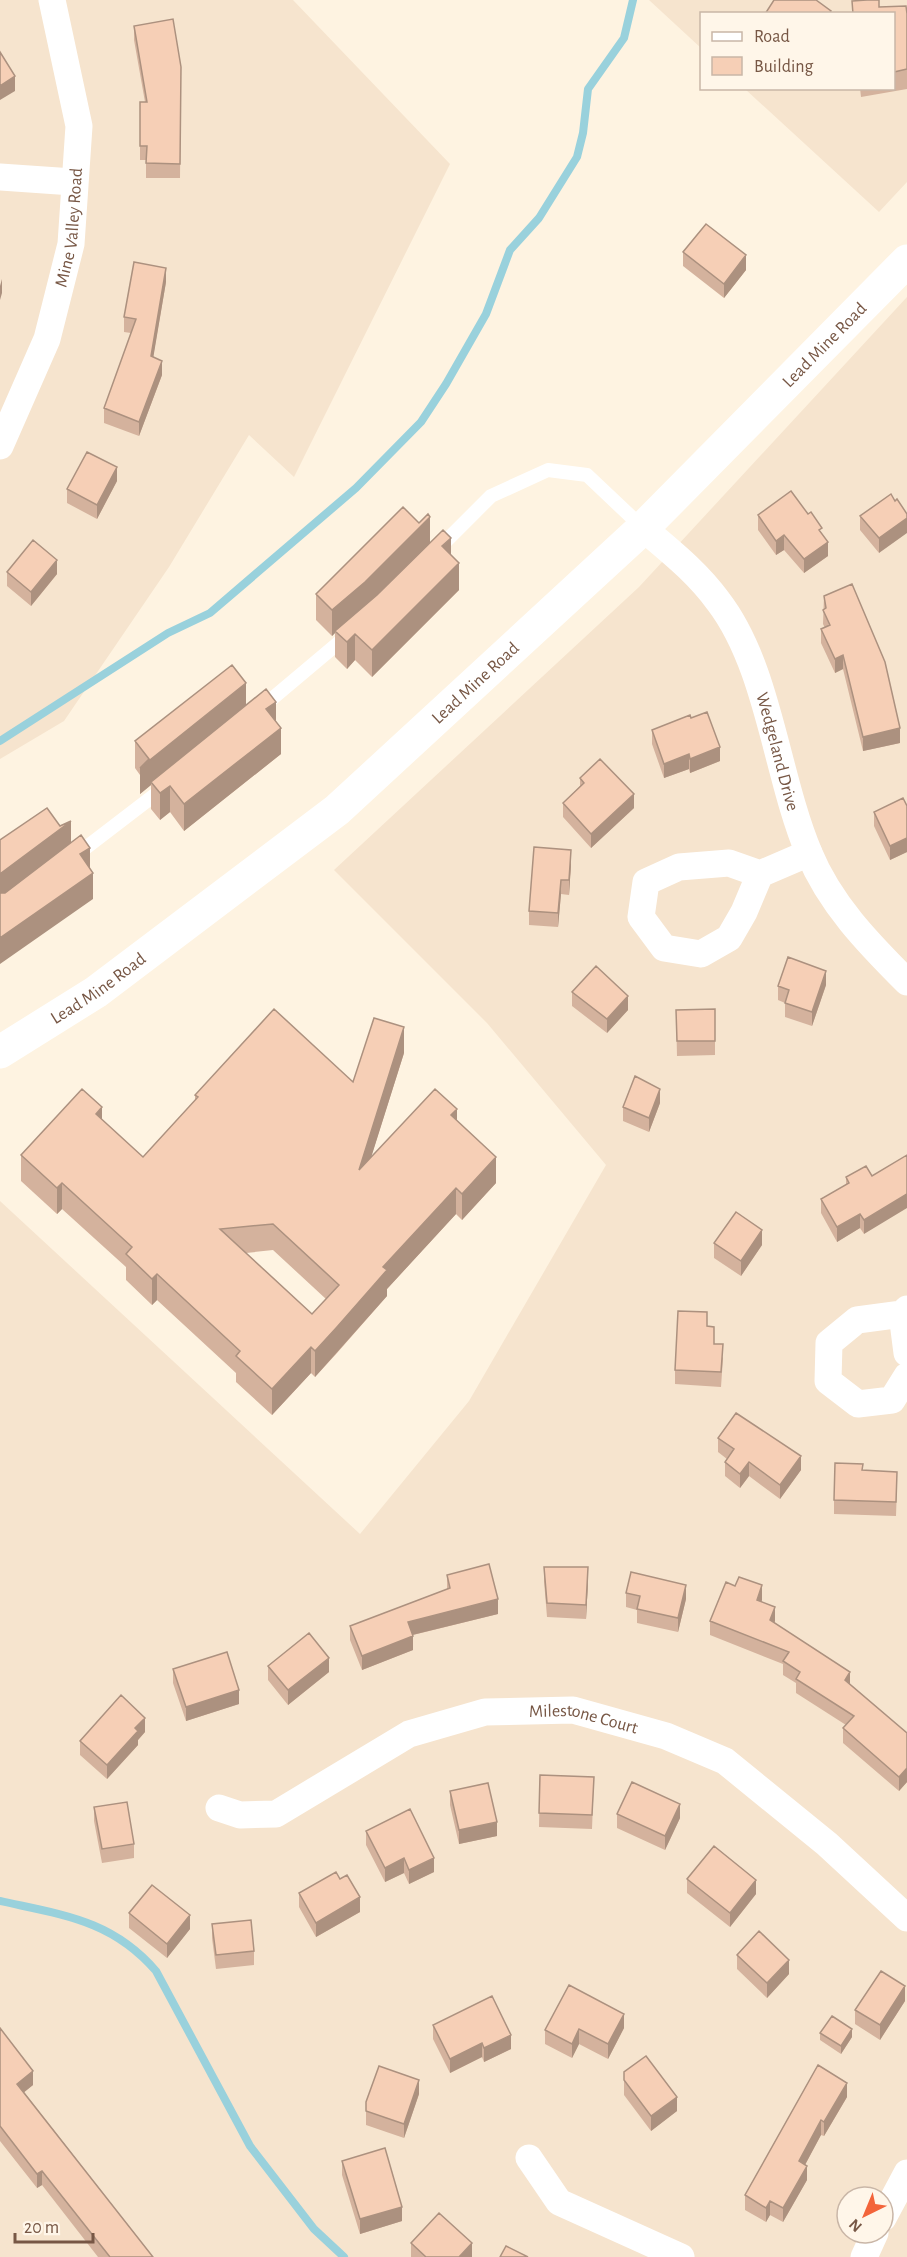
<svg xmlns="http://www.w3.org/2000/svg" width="907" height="2257" viewBox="0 0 907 2257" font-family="'Alegreya Sans',sans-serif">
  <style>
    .residential { fill: #f6e4ce; fill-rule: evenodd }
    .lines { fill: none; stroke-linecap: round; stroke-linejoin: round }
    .stream { stroke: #99d1dc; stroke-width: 8 }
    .lane { stroke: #fff; stroke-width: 14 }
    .street { stroke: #fff; stroke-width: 27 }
    .secondary { stroke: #fff; stroke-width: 33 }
    .wall { fill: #d4b29d; fill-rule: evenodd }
    .shaded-wall { fill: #ac917f }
    .building { fill: #f6cfb6; stroke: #ac917f; stroke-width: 1.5; fill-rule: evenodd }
    .labels { text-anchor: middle; stroke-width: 4.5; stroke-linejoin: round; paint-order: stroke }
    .street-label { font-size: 18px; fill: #775745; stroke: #fff6e9 }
  </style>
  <rect width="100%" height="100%" fill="#fef3e1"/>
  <path class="residential" d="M0 0H293L450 164 294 477 249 435 169 567 64 721 0 759Z
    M649 0H907V182L879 212 745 89 894 88V14H702L701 48Z
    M907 297V2257H0V1201L360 1534 469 1401 606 1165 487 1023 334 870 639 587ZM847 2197H883V2233H847Z"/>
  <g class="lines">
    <path class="stream" d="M0 741 168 633 210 613 356 488 421 422 446 384 486 314 510 250 539 218 577 157 583 133 588 89 624 38 633 0
      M0 1901C63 1915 112 1920 156 1971L250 2146 314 2229 344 2257"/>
    <path class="lane" d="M437 550 491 496 548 470 587 475 643 528
      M261 708 349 634
      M75 856 165 787"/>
    <g class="street">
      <path d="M0 177 73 182"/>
      <path id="s1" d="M0 446 47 339 71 244 79 126 52 0"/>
      <path id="s2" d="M643 528C670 551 697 572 718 601 769 667 776 775 809 853 830 904 868 943 907 982"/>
      <path d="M760 874 744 912 729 938 701 954 664 948 641 917 646 882 679 867 729 863 760 874 809 853"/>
      <path d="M907 1309 902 1314 857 1320 829 1343 828 1381 858 1404 892 1400 907 1376"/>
      <path d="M902 1314 907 1353"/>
      <path id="s3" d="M219 1808 240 1815 276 1814 409 1734 485 1712 573 1710 666 1736 725 1761 827 1844 907 1918"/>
      <path d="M529 2158 559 2202 681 2257"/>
      <path d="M883 2218 907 2173"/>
      <path d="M864 2257 875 2233"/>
    </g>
    <path class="secondary" id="s4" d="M0 1052 96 992 337 810 643 528 907 261"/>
  </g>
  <path class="wall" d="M852 1 879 7 907 14V89L861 97 860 88H894V14H852Z
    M134 26 181 67 180 178H146V160H140V102H145L134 40Z
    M683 252 746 270 724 298 683 266Z
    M166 282 153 357 162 375 139 436 104 423V408L131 333 124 332V317Z
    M117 481 97 519 67 503V489Z
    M891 494 879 553 860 530V516Z
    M758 515 822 535 828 556 804 573 784 550 776 555 758 530Z
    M430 542 451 555 459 590 372 677 355 660 347 669 335 657V633L332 636 316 620V594Z
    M7 572 57 574 31 606 7 586Z
    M824 596 900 743 863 751 843 669 835 673 821 643V629L825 628 823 624Z
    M246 706 276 722 281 754 184 831 170 812 160 820 151 809V785L140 794V775L135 768V741Z
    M691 718 720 761 690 773 689 769 664 778 652 744V730Z
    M580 778 634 808 591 848 563 817V803L580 786Z
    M907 806V852L890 860 874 826V812Z
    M571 864 569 895 561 894 558 927 529 925V911Z
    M826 985 812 1026 785 1017V1003L778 1000V986Z
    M572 992 628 1010 607 1033 572 1006Z
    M715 1009V1055L677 1056 676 1010Z
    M404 1053 371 1157 457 1120 496 1183 462 1220 456 1214 387 1289V1296L337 1353 315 1377 311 1373 272 1415 236 1382V1373L157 1300 152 1305 126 1280V1267L62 1209 57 1214 21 1181V1155L102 1120 143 1157 195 1100V1095L353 1082ZM273 1250 326 1299 312 1314 246 1253Z
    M660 1103 649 1132 623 1121V1107Z
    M866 1166 864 1234 860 1228 837 1242 821 1213V1199L846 1185V1177Z
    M714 1243 762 1245 741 1276 714 1258Z
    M707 1326 714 1344 723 1358 721 1387 675 1384V1370Z
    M718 1438 801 1470 780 1499 749 1476 740 1488 725 1476V1462L727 1459 718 1452Z
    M863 1470 897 1486 896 1516 834 1514V1500Z
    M544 1567 588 1581 586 1619 547 1617 544 1581Z
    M447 1575 498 1614 413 1635V1650L362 1670 350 1640V1626L447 1589Z
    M626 1593 686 1599 678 1632 637 1623V1610L626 1607Z
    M762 1600 761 1602 775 1621 774 1623 850 1684 907 1733V1782L899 1791 843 1743V1728L846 1725 796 1693V1683L783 1675V1664L710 1635V1621Z
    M268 1666 329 1672 288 1705 268 1680Z
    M173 1669 239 1704 186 1721 173 1683Z
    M145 1732 138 1740V1745L107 1779 80 1755V1741Z
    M540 1775 594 1777 592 1829 539 1827Z
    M450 1791 497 1836 459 1844 450 1805Z
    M94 1807 134 1844V1858L102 1863 94 1821Z
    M617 1814 680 1818 665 1850 617 1828Z
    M366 1831 434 1872 409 1884 404 1873 385 1882 366 1845Z
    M687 1879 756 1894 730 1927 687 1893Z
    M299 1893 360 1912 316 1937 299 1907Z
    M129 1913 190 1929 167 1958 129 1928Z
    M212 1924 254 1951V1965L216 1969 212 1938Z
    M737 1955 789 1974 767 1998 737 1969Z
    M905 2001 880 2040 855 2024V2010Z
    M433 2025 511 2049 484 2062 482 2057 450 2073 433 2039Z
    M0 2028 33 2085 24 2092 153 2257H98L42 2185 37 2188 0 2141Z
    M624 2028 608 2059 579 2044 572 2058 545 2044V2030Z
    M820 2033 852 2037 841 2054 820 2040Z
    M818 2065 847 2097 824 2136 821 2135 805 2165 807 2180 783 2222 770 2215 766 2222 745 2210V2195Z
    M624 2072 677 2111 651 2131 624 2095Z
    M419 2094 404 2138 366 2125V2102Z
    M342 2161 402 2221 360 2234 342 2175Z
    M411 2243 472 2257H411Z"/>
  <path class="shaded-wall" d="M15 76V91L0 100V86Z
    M746 255V270L724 298V284Z
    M166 268V282L151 371V356Z
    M2 279V293L0 300V286Z
    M162 361V375L139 436V422Z
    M117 467V481L97 519V505Z
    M430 517V544L365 608 335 631V633L332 636V610Z
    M907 518V533L879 553V538Z
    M784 535V550L776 555V541Z
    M451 538V565L442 546Z
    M828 542V556L804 573V559Z
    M57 560V574L31 606V592Z
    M459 563V590L372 677V650Z
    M355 634V660L347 669V642Z
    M843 655V669L835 673V659Z
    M246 683V709L151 782V785L140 794V768Z
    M276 702V728L266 709Z
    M281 728V754L184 831V804Z
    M900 728V743L863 751V737Z
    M720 747V761L690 773V759Z
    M689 754V769L664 778V764Z
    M170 786V812L160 820V793Z
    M634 794V808L591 848V834Z
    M71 821V847L0 901V874Z
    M907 838V852L890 860V846Z
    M90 848V874L80 854Z
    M571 850V864L569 895V880Z
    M93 873V899L0 964V938Z
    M561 880V894L558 927V913Z
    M826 971V985L812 1026V1012Z
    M628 996V1010L607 1033V1019Z
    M404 1027V1053L359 1196V1170Z
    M660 1089V1103L649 1132V1118Z
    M102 1107V1133L96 1114Z
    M457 1109V1135L451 1115Z
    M496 1157V1183L462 1220V1194Z
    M62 1183V1209L57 1214V1188Z
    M456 1188V1214L387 1289V1296L315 1377V1351L383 1267Z
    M907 1194V1208L864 1234V1220Z
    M860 1214V1228L837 1242V1227Z
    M762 1230V1245L741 1276V1261Z
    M157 1274V1300L152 1305V1279Z
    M311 1347V1373L272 1415V1389Z
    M801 1456V1470L780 1499V1485Z
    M749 1462V1476L740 1488V1474Z
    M588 1567V1581L586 1619V1605Z
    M686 1585V1599L678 1632V1618Z
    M762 1585V1600L757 1614V1600Z
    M498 1599V1614L408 1636V1622Z
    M775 1607V1621L770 1634V1620Z
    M413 1636V1650L362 1670V1656Z
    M329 1658V1672L288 1705V1690Z
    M850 1672V1687L845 1680Z
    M239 1690V1704L186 1721V1707Z
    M145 1718V1732L138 1740V1745L107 1779V1765L135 1728Z
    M907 1768V1782L899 1791V1777Z
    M680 1804V1818L665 1850V1836Z
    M497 1822V1836L459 1844V1830Z
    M404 1858V1873L385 1882V1868Z
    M434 1858V1872L409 1884V1870Z
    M756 1880V1894L730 1927V1913Z
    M360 1897V1912L316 1937V1923Z
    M190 1915V1929L167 1958V1944Z
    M789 1960V1974L767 1998V1983Z
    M905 1986V2001L880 2040V2025Z
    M624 2014V2028L608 2059V2044Z
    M579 2029V2044L572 2058V2044Z
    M852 2029V2037L841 2054V2046Z
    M511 2035V2049L484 2062V2048Z
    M482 2043V2057L450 2073V2059Z
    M33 2071V2085L17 2098V2084Z
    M419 2080V2094L404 2138V2124Z
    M847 2083V2097L824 2136V2122Z
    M677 2097V2111L651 2131V2116Z
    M821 2120V2135L799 2176V2161Z
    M807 2166V2180L783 2222V2208Z
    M42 2171V2185L37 2188V2174Z
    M770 2201V2215L766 2222V2208Z
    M402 2207V2221L360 2234V2219Z
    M472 2243V2257H459Z"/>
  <path class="building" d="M774 0H816L831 11 829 14H765Z
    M867 0H879V7L906 6 907 14V69L894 72V14H853L852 1Z
    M173 19 181 67 180 164 146 163 147 146H140V102H147L134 26Z
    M0 52 15 76 0 86Z
    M706 224 746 255 724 284 683 252Z
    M134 262 166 268 151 356 162 361 139 422 104 408 136 319 124 317Z
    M87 452 117 467 97 505 67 489Z
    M791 491 808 514 811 512 822 528 819 530 828 542 804 559 784 535 776 541 758 515Z
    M891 494 895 501 897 499 907 514V518L879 538 860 516Z
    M403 507 419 523 428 514 430 517 365 582 332 610 316 594Z
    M443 530 451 538 442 546 459 563 372 650 355 634 347 642 335 631 377 595Z
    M33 540 57 560 31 592 7 572Z
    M852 584 885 662 900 728 863 737 843 655 835 659 821 629 830 625 823 610 826 608 824 596Z
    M232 665 246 683 140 768 149 759 135 741Z
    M266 689 276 702 266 709 281 728 184 804 170 786 160 793 151 782Z
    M707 712 720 747 690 759 689 754 664 764 652 730 690 715 691 718Z
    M600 759 634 794 591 834 563 803 584 783 580 778Z
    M903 798 907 806V838L890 846 874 812Z
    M47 808 60 826 71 821 0 874V840Z
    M81 835 90 848 80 854 93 873 0 938V893H5Z
    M534 847 571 850 569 880H561L558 913 529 911Z
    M788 957 826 971 812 1012 785 1003 789 990 778 986Z
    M596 966 628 996 607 1019 572 992Z
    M274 1009 353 1082 374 1018 404 1027 359 1170 435 1089 457 1109 451 1115 496 1157 462 1194 456 1188 383 1267 387 1270 337 1327 315 1351 311 1347 272 1389 236 1356 240 1351 157 1274 152 1279 126 1254 132 1247 62 1183 57 1188 21 1155 82 1089 102 1107 96 1114 143 1157 198 1097 195 1095ZM273 1224 339 1285 312 1314 220 1229Z
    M715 1009V1041H677L676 1010Z
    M635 1076 660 1089 649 1118 623 1107Z
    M907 1155V1194L864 1220 860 1214 837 1227 821 1199 849 1183 846 1177 866 1166 872 1176Z
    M736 1212 762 1230 741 1261 714 1243Z
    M678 1311 707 1312V1326L714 1327V1344H723L721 1372 675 1370Z
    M736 1413 801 1456 780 1485 749 1462 740 1474 725 1462 734 1449 718 1438Z
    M835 1463 863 1464 862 1470 897 1472 896 1502 834 1500Z
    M489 1564 498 1599 408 1622 413 1636 362 1656 350 1626 450 1588 447 1575Z
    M544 1567H588L586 1605 547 1603Z
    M631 1572 686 1585 678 1618 637 1609 640 1596 626 1593Z
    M739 1577 762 1585 757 1600 775 1607 770 1620 850 1672 845 1680 907 1733V1768L899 1777 843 1728 854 1716 796 1679 800 1672 783 1661 789 1652 710 1621 726 1582 735 1586Z
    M309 1633 329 1658 288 1690 268 1666Z
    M227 1652 239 1690 186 1707 173 1669Z
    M121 1695 145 1718 135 1728 138 1731 107 1765 80 1741Z
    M540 1775 594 1777 592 1815 539 1813Z
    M632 1782 680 1804 665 1836 617 1814Z
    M488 1783 497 1822 459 1830 450 1791Z
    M127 1802 134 1844 102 1849 94 1807Z
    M410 1809 434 1858 409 1870 404 1858 385 1868 366 1831Z
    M714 1846 756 1880 730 1913 687 1879Z
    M336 1872 340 1879 347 1875 360 1897 316 1923 299 1893Z
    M152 1885 190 1915 167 1944 129 1913Z
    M251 1920 254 1951 216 1955 212 1924Z
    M759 1931 789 1960 767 1983 737 1955Z
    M881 1971 905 1986 880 2025 855 2010Z
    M569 1985 624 2014 608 2044 579 2029 572 2044 545 2030Z
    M492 1996 511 2035 484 2048 482 2043 450 2059 433 2025Z
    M832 2016 852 2029 841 2046 820 2033Z
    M0 2028 33 2071 17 2084 153 2257H110L42 2171 37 2174 0 2126Z
    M646 2056 677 2097 651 2116 624 2080V2072Z
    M818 2065 847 2083 824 2122 821 2120 799 2161 807 2166 783 2208 770 2201 766 2208 745 2195Z
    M379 2066 419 2080 404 2124 366 2111V2102Z
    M385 2148 402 2207 360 2219 342 2161Z
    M439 2213 472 2243 459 2257H426L411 2243Z
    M506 2246 528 2257H500Z"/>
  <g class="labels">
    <g class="street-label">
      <text dy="6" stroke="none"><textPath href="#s1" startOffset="231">Mine Valley Road</textPath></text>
      <text dy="6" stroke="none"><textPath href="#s4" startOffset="1089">Lead Mine Road</textPath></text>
      <text dy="6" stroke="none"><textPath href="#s4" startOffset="603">Lead Mine Road</textPath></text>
      <text dy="6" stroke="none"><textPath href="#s2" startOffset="268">Wedgeland Drive</textPath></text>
      <text dy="6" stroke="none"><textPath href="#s4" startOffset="117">Lead Mine Road</textPath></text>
      <text dy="6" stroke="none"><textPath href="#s3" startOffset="392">Milestone Court</textPath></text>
    </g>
  </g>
  <rect x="700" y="12" width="195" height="78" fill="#fff6e9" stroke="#c9b6a7" stroke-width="1.5"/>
  <rect x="712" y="32" width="30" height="9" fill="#ffffff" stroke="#c9b6a7" stroke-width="1.5"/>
  <text x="754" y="42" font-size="18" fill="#775745">Road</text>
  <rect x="712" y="57" width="30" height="18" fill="#f6cfb6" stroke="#c9b6a7" stroke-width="1.5"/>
  <text x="754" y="72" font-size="18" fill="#775745">Building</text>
  <g transform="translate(865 2215) rotate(223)"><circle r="28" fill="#fff6e9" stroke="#c9b6a7" stroke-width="1.5"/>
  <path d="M0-4.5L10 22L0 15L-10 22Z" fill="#f3643a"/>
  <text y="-9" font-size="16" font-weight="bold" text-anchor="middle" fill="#775745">N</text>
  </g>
  <path d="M15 2233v9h78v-9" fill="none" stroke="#775745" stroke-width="3"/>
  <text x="24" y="2233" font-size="18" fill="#775745" stroke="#fff6e9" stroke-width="4.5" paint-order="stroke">20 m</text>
</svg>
